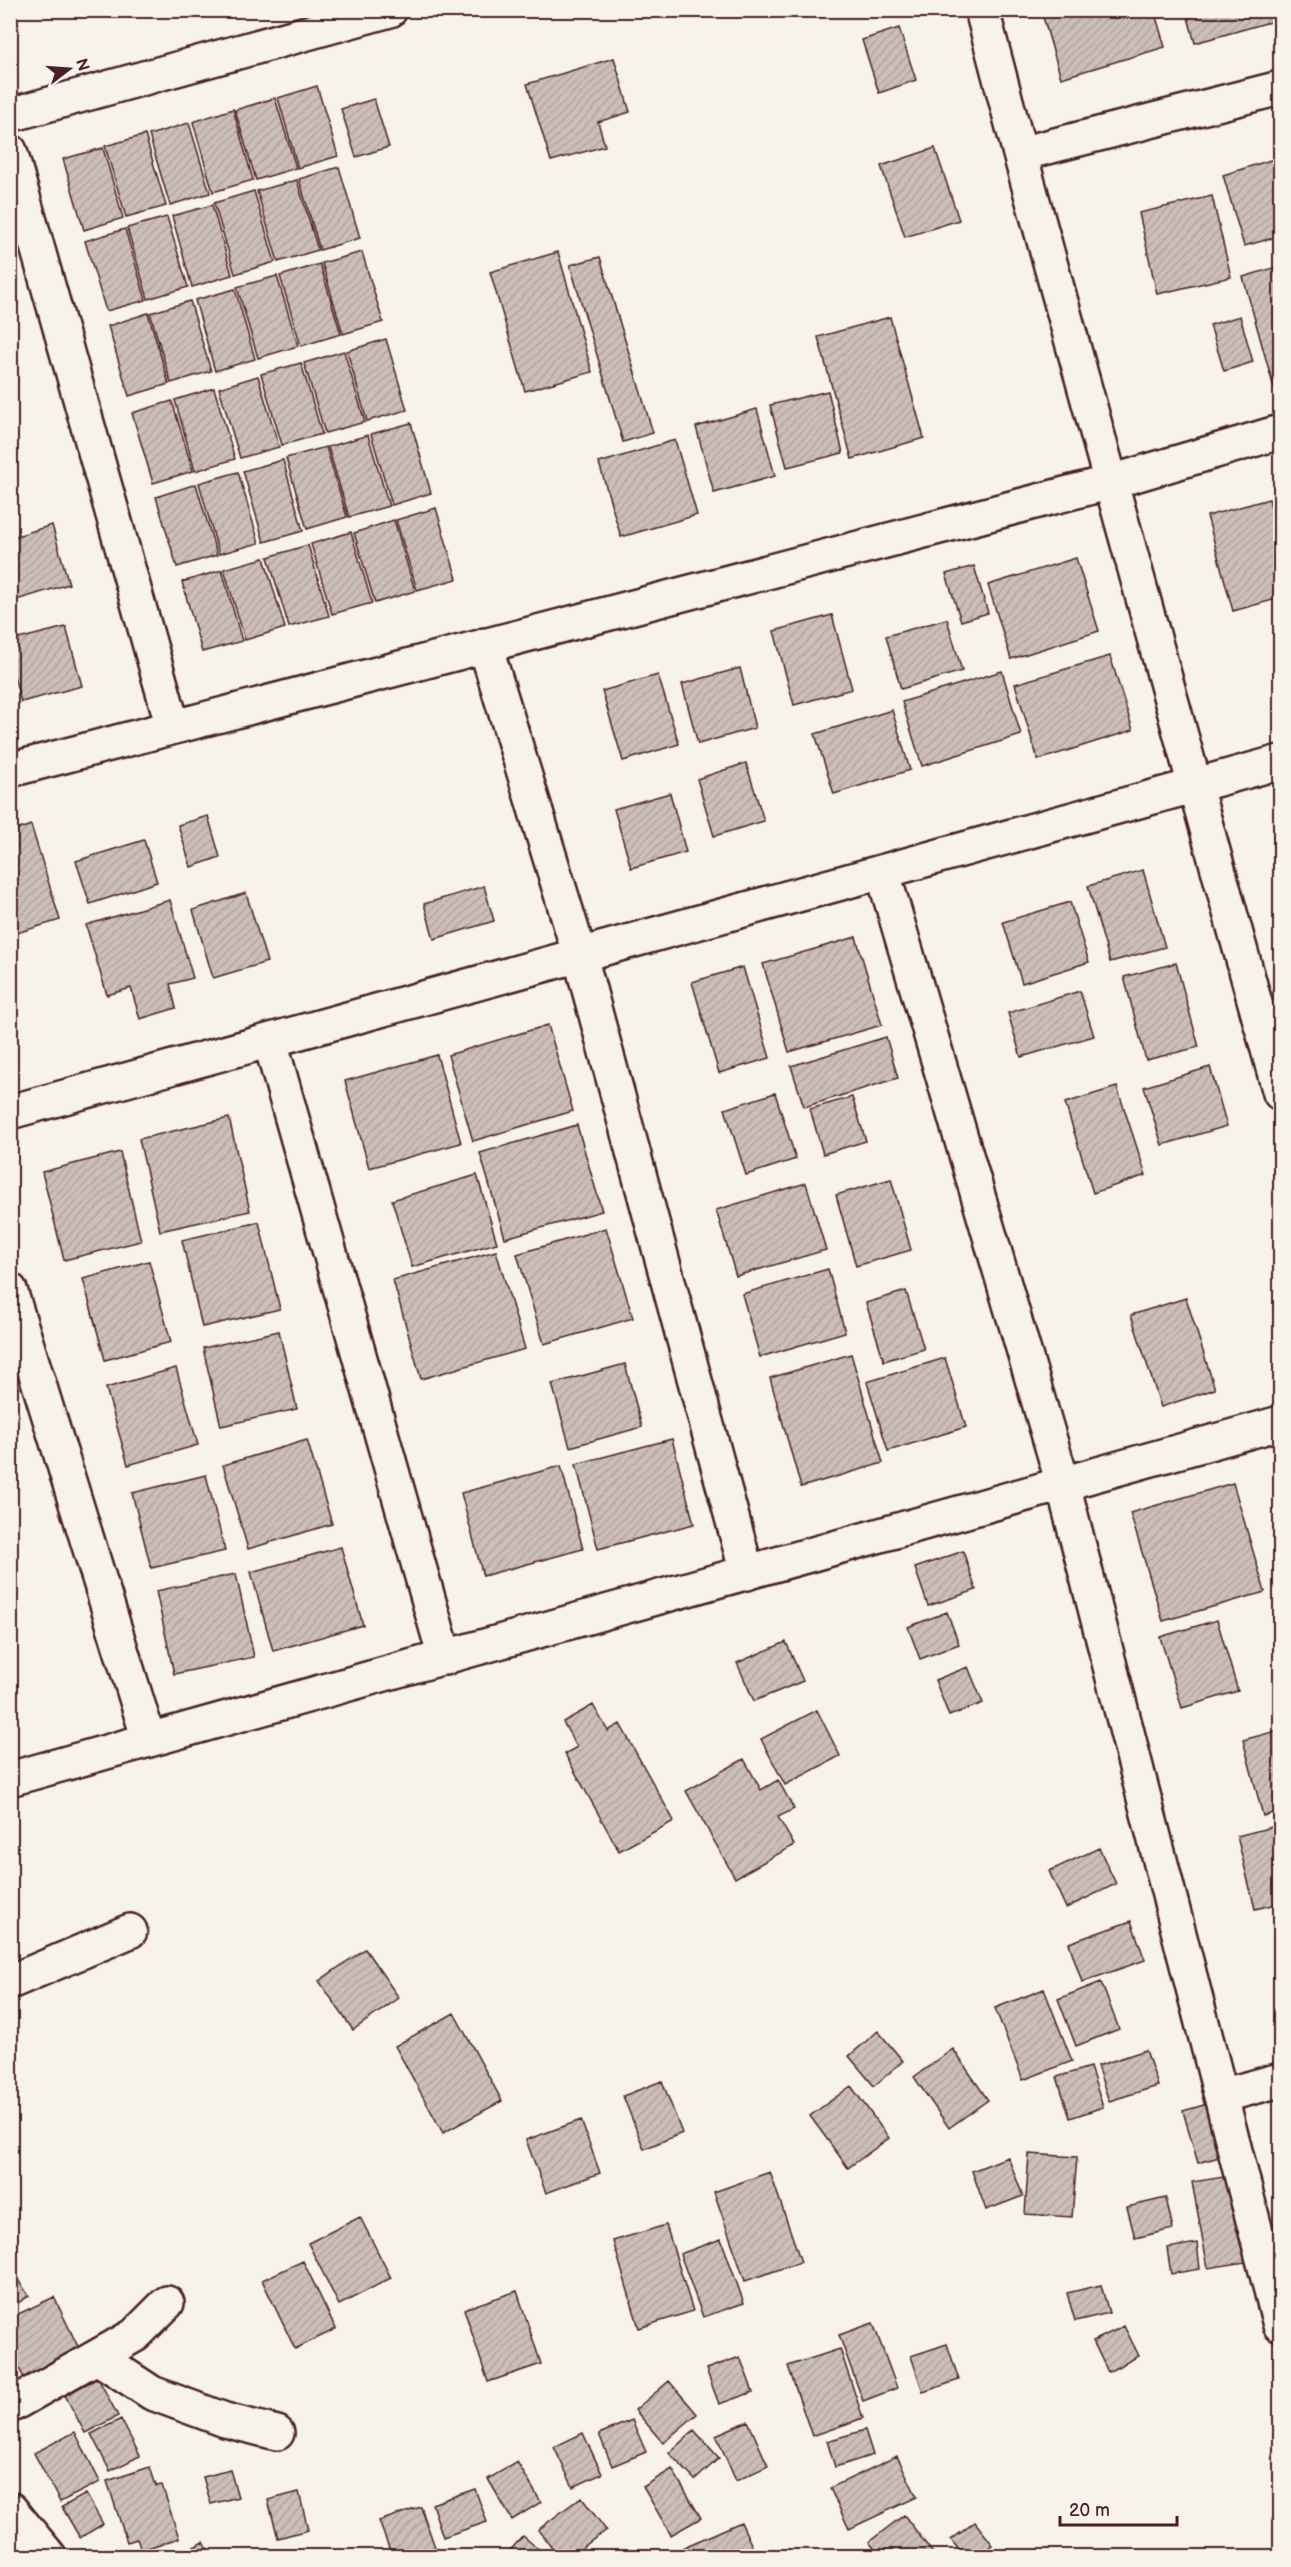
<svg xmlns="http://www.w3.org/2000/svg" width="1291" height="2567" viewBox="0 0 1291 2567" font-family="'Balsamiq Sans',sans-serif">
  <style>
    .building { fill: url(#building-hatch); stroke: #4a1f2b; stroke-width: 1.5 }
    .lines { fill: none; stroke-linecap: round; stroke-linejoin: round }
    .minor-casing { stroke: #4a1f2b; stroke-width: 38 }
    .minor { stroke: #f7f3e8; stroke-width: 33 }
  </style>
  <defs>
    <pattern id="building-hatch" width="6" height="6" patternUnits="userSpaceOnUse" patternTransform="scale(1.5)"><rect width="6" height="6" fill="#ccbfb9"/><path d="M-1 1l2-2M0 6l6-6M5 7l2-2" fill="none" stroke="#b1a49f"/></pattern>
  </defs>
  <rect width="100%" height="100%" fill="#f7f3e8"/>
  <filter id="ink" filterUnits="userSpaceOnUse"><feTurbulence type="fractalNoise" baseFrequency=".0167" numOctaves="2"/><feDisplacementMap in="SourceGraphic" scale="12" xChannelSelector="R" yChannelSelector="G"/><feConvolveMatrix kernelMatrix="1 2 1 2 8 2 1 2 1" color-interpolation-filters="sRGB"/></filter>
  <g filter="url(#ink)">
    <path class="building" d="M1041 10H1154L1165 47 1061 78Z
      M1186 10H1274L1277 20 1195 43Z
      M899 28 916 80 879 93 862 40Z
      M614 58 630 112 598 122 605 146 551 161 527 84Z
      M317 86 338 156 298 168 278 98Z
      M275 98 296 168 256 180 235 110Z
      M374 99 389 147 356 157 341 109Z
      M233 109 253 180 213 192 193 122Z
      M189 123 210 193 170 205 149 135Z
      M145 135 166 206 126 217 105 146Z
      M103 148 123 218 84 230 63 159Z
      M935 148 959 220 905 237 881 166Z
      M1277 158 1280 171V236L1244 246 1223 175Z
      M339 167 360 238 320 250 299 179Z
      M297 180 318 250 278 262 257 191Z
      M254 191 275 262 235 274 214 203Z
      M1212 196 1231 277 1157 294 1139 213Z
      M212 205 232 275 192 287 172 216Z
      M167 217 188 287 148 299 127 228Z
      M125 229 146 300 106 311 85 241Z
      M362 252 383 322 343 334 322 263Z
      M558 252 592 372 525 391 490 272Z
      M600 257 653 433 623 442 570 265Z
      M320 264 341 334 301 346 280 276Z
      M1280 266V386L1274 388 1243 277Z
      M277 276 298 346 258 358 237 287Z
      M235 289 255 359 215 371 195 300Z
      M190 301 211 371 171 383 150 313Z
      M148 313 169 384 129 396 108 326Z
      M1240 316 1253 362 1224 371 1210 325Z
      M890 317 924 438 852 459 818 337Z
      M386 339 407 410 367 421 347 351Z
      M344 351 365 422 325 433 304 363Z
      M301 363 322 434 282 445 261 374Z
      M258 376 279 447 240 458 219 388Z
      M214 388 235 459 195 471 175 400Z
      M828 391 843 453 787 467 770 405Z
      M172 401 193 471 153 483 132 413Z
      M757 409 775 476 714 493 696 427Z
      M411 423 431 493 392 505 371 434Z
      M368 435 389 506 349 517 328 447Z
      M675 440 697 515 621 537 599 463Z
      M326 447 347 517 307 529 286 458Z
      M283 460 303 531 264 542 243 471Z
      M238 472 259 543 219 554 199 483Z
      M196 484 217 555 177 567 156 497Z
      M1269 499 1280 542V598L1233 611 1207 516Z
      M436 508 457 579 417 590 396 520Z
      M394 520 415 591 375 603 354 533Z
      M52 525 69 584 10 602V538Z
      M351 532 372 603 332 614 311 544Z
      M308 545 329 616 289 627 268 557Z
      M264 558 285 628 245 640 224 569Z
      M1076 558 1099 631 1011 659 988 585Z
      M974 566 988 613 961 621 946 574Z
      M222 570 242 641 202 652 182 582Z
      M832 615 852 689 794 705 774 631Z
      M947 619 962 671 901 689 886 636Z
      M66 627 82 686 21 702 10 662V641Z
      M1110 656 1133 730 1038 760 1015 684Z
      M740 668 755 728 698 744 682 684Z
      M1002 671 1021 735 922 766 902 702Z
      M658 675 679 744 623 761 602 691Z
      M892 710 910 770 834 794 815 734Z
      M746 763 764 821 714 836 697 779Z
      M670 793 686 852 631 868 614 809Z
      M208 816 220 857 191 867 178 825Z
      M31 825 60 920 10 935V832Z
      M144 840 157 882 90 904 76 861Z
      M1143 870 1165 947 1110 962 1088 886Z
      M484 886 494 921 434 939 424 904Z
      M246 893 267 962 213 978 193 910Z
      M170 900 193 978 170 984 176 1008 140 1019 131 988 107 995 86 925Z
      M1070 902 1089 962 1022 983 1003 922Z
      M856 937 882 1025 789 1052 763 964Z
      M1176 963 1199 1047 1146 1060 1124 977Z
      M743 967 770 1058 719 1073 692 982Z
      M1080 991 1094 1036 1021 1057 1008 1013Z
      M548 1025 573 1111 473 1141 448 1055Z
      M886 1037 898 1078 804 1107 791 1066Z
      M437 1055 461 1143 369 1168 345 1081Z
      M1210 1067 1227 1126 1162 1145 1144 1087Z
      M1117 1087 1146 1175 1093 1193 1065 1103Z
      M775 1093 796 1159 746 1175 725 1109Z
      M852 1097 866 1141 823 1154 810 1109Z
      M229 1118 250 1211 160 1231 139 1139Z
      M577 1125 602 1211 505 1238 480 1153Z
      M120 1152 141 1241 64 1260 42 1172Z
      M477 1175 497 1243 412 1267 392 1200Z
      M891 1179 911 1250 856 1266 836 1195Z
      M806 1183 826 1250 736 1276 716 1210Z
      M259 1222 280 1309 202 1327 182 1240Z
      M606 1228 633 1318 544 1344 517 1254Z
      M496 1251 525 1349 421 1379 393 1280Z
      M149 1261 171 1342 105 1360 83 1279Z
      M828 1269 845 1332 760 1357 742 1294Z
      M906 1291 924 1349 884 1361 866 1303Z
      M1186 1298 1215 1389 1161 1407 1131 1315Z
      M279 1331 297 1409 221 1426 203 1348Z
      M851 1354 883 1463 801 1487 770 1378Z
      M945 1358 966 1427 888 1451 867 1382Z
      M625 1364 642 1427 570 1447 552 1384Z
      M176 1368 198 1445 128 1465 106 1388Z
      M672 1439 694 1524 598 1549 576 1464Z
      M307 1440 332 1524 248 1549 223 1465Z
      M561 1466 583 1549 483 1576 461 1493Z
      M206 1475 225 1551 151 1568 132 1493Z
      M1233 1483 1265 1592 1163 1621 1130 1513Z
      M341 1547 363 1625 273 1651 251 1572Z
      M963 1551 976 1590 928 1606 915 1568Z
      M236 1574 254 1657 174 1674 156 1591Z
      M947 1612 959 1644 920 1659 908 1627Z
      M1217 1620 1238 1691 1182 1708 1160 1637Z
      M786 1642 803 1681 754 1701 737 1663Z
      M968 1667 983 1703 949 1716 935 1680Z
      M593 1705 608 1731 620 1724 674 1821 619 1851 565 1754 577 1747 563 1722Z
      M817 1710 840 1756 785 1785 761 1739Z
      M1280 1730V1811L1263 1816 1243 1740Z
      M744 1759 761 1790 778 1780 794 1809 778 1817 794 1845 735 1878 686 1791Z
      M1280 1825V1903L1255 1909 1237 1836Z
      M1099 1848 1116 1884 1066 1908 1049 1871Z
      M1131 1921 1145 1960 1082 1982 1069 1943Z
      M365 1949 399 1998 353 2030 319 1981Z
      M1101 1982 1119 2029 1076 2046 1058 1999Z
      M1044 1989 1072 2061 1023 2080 995 2008Z
      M454 2013 502 2101 443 2133 395 2046Z
      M878 2031 903 2061 874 2086 849 2056Z
      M953 2049 988 2100 949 2128 914 2077Z
      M1146 2050 1158 2086 1109 2101 1097 2066Z
      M1090 2067 1103 2107 1070 2118 1057 2077Z
      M662 2081 682 2133 644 2149 623 2096Z
      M851 2086 889 2138 848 2168 810 2116Z
      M1211 2103 1226 2155 1198 2163 1183 2111Z
      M581 2120 600 2173 546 2193 526 2140Z
      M1029 2154 1077 2157 1072 2217 1025 2214Z
      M1008 2157 1023 2196 986 2210 972 2171Z
      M770 2172 801 2262 745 2281 714 2192Z
      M1230 2176 1246 2262 1208 2268 1192 2182Z
      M1166 2198 1173 2229 1135 2238 1127 2207Z
      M360 2217 391 2278 339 2305 308 2243Z
      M666 2225 693 2311 639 2328 613 2241Z
      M721 2239 744 2303 703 2317 680 2254Z
      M1197 2243 1200 2269 1171 2274 1167 2248Z
      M303 2261 336 2329 295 2349 262 2280Z
      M10 2268 29 2296 10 2308Z
      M1101 2285 1109 2313 1075 2321 1067 2293Z
      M517 2291 541 2364 488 2382 464 2309Z
      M54 2297 81 2353 25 2380 10 2350V2318Z
      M873 2323 897 2388 863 2401 839 2335Z
      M1124 2326 1139 2356 1108 2372 1093 2341Z
      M947 2344 959 2380 923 2392 911 2356Z
      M840 2349 863 2418 812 2436 788 2366Z
      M740 2357 753 2392 719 2404 706 2369Z
      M98 2378 118 2416 85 2433 65 2395Z
      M669 2381 697 2414 663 2443 635 2410Z
      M121 2419 140 2456 110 2471 91 2434Z
      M632 2420 646 2452 612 2466 599 2434Z
      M748 2421 768 2466 736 2481 716 2435Z
      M694 2430 719 2458 695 2480 669 2453Z
      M865 2430 873 2455 835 2467 827 2441Z
      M75 2432 100 2482 60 2502 34 2453Z
      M583 2433 602 2474 573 2487 554 2447Z
      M897 2456 917 2497 849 2529 830 2488Z
      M517 2462 541 2502 512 2520 488 2479Z
      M150 2467 156 2486 162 2485 179 2538 141 2550 137 2539 127 2542 107 2481Z
      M672 2469 701 2518 671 2535 643 2487Z
      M230 2470 238 2497 211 2504 203 2477Z
      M475 2489 487 2522 443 2537 432 2504Z
      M299 2492 308 2530 278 2538 268 2500Z
      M86 2494 103 2524 80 2538 62 2507Z
      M581 2497 606 2530 571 2556H558L538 2530Z
      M421 2507 438 2556H392L379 2521Z
      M904 2515 935 2556H880L869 2542Z
      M741 2522 756 2555 677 2556 675 2551Z
      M975 2522 993 2545 978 2556H964L951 2540Z
      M523 2536 547 2556H505Z
      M204 2542 211 2556H175Z"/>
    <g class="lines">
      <defs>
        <path id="minor" d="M982 10 1020 154 1280 1093
          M10 115 390 10
          M10 151 173 727
          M1020 154 1280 88
          M485 645 580 956 747 1573
          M10 770 1111 482 1280 432
          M883 873 1063 1484 1280 2325
          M270 1041 445 1658
          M10 1112 1280 762
          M10 1290 149 1740
          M10 1779 1280 1423
          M10 1982 130 1931
          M1221 2096 1280 2080
          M97 2357 152 2393 225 2420 277 2433
          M10 2406 135 2335 167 2303
          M10 2509 49 2556"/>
      </defs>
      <use href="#minor" class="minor-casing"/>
      <use href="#minor" class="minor"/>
    </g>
  </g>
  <rect width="1291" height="2567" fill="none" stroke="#f7f3e8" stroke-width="36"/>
  <rect x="18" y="18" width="1255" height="2531" fill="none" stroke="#4a1f2b" stroke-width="2" filter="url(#ink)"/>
  <g transform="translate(69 69) rotate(73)" stroke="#f7f3e8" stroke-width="4.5" paint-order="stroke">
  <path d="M0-4.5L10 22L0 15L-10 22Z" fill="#4a1f2b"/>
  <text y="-9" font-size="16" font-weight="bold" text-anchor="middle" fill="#4a1f2b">N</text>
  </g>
  <path d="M1060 2516v9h117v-9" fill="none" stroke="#4a1f2b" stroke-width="3"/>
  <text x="1069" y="2516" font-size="18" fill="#4a1f2b" stroke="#f7f3e8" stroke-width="4.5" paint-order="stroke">20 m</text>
</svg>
